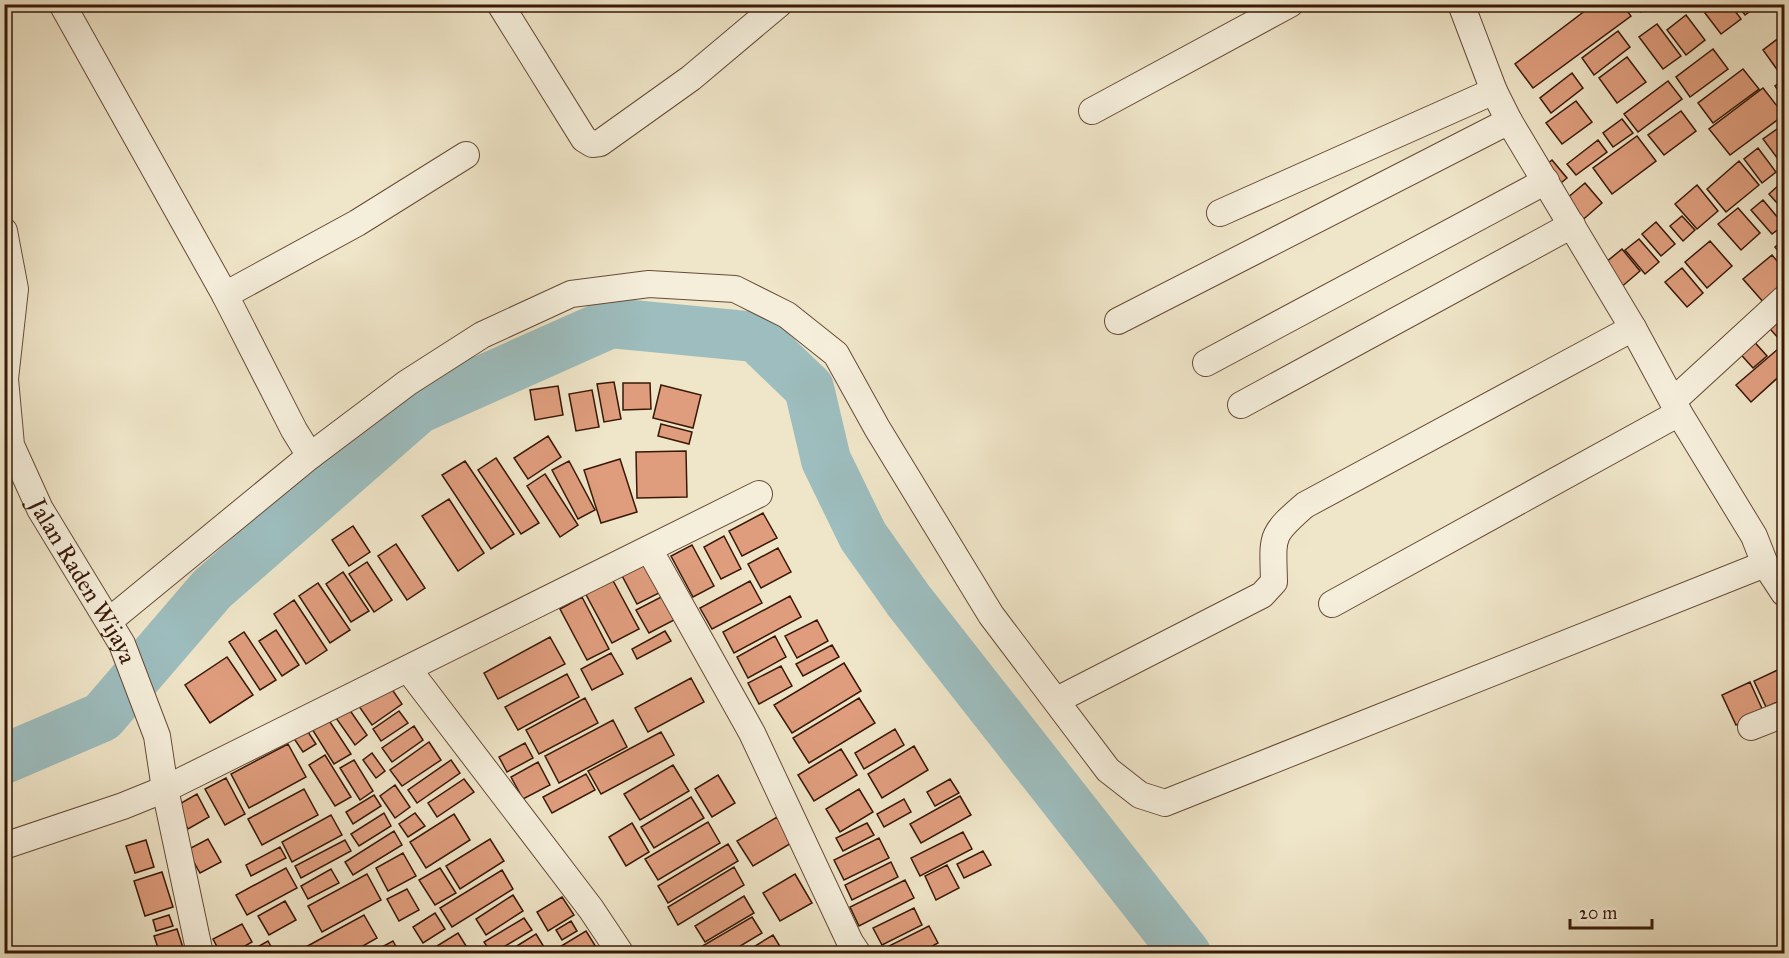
<svg xmlns="http://www.w3.org/2000/svg" width="1789" height="958" viewBox="0 0 1789 958" font-family="'IM FELL Great Primer',serif">
  <style>
    .lines { fill: none; stroke-linecap: round; stroke-linejoin: round }
    .river { stroke: #9dbdbe; stroke-width: 50 }
    .building { fill: #df9d7d; stroke: #391807; stroke-width: 1.5 }
    .minor-casing { stroke: #664b37; stroke-width: 28 }
    .minor { stroke: #f5eedb; stroke-width: 26 }
    .labels { text-anchor: middle; stroke-width: 6; stroke-linejoin: round; paint-order: stroke }
    .street-label { font-size: 24px; fill: #391807; stroke: #f5eedb }
  </style>
  <rect width="100%" height="100%" fill="#efe5c8"/>
  <filter id="stains"><feTurbulence type="fractalNoise" baseFrequency=".00333" numOctaves="4"/><feColorMatrix values="0 0 0 0 .2 0 0 0 0 .09 0 0 0 0 .02 0 0 0 .5 -.17"/></filter>
  <radialGradient id="worn" r=".72"><stop offset=".6" stop-color="#630" stop-opacity="0"/><stop offset="1" stop-color="#630" stop-opacity=".3"/></radialGradient>
  <g class="lines">
    <path class="river" d="M4 759 102 717 212 589 418 409 611 323 756 337 809 388 826 460 863 536 909 601 1186 954"/>
  </g>
  <path class="building" d="M1594 4H1622L1631 16 1533 88 1515 64Z
    M1635 4H1650L1641 12Z
    M1716 4H1730L1741 19 1721 34 1705 13Z
    M1737 4H1760L1745 15Z
    M1686 15 1705 40 1686 55 1667 30Z
    M1657 24 1681 56 1663 69 1639 37Z
    M1618 31 1630 47 1594 75 1582 58Z
    M1784 34V73L1781 75 1763 50Z
    M1713 49 1728 69 1690 97 1676 77Z
    M1627 57 1646 82 1617 103 1599 78Z
    M1743 69 1759 89 1713 123 1698 103Z
    M1572 73 1583 88 1551 113 1540 98Z
    M1784 79V99L1775 86Z
    M1668 81 1682 99 1638 132 1624 114Z
    M1763 88 1784 115 1730 155 1709 129Z
    M1576 101 1592 122 1562 144 1546 123Z
    M1681 111 1696 131 1664 155 1648 135Z
    M1622 119 1633 133 1613 147 1603 133Z
    M1784 124V167L1763 139Z
    M1637 136 1656 161 1612 194 1593 168Z
    M1598 140 1607 152 1576 175 1567 164Z
    M1758 148 1776 172 1762 183 1744 159Z
    M1552 160 1567 178 1556 187 1541 169Z
    M1739 161 1759 185 1726 212 1707 189Z
    M1585 183 1602 203 1578 224 1560 204Z
    M1781 183 1784 187V211L1769 194Z
    M1697 185 1718 211 1697 229 1675 204Z
    M1763 200 1784 225 1772 234 1751 210Z
    M1738 208 1760 233 1741 250 1718 224Z
    M1682 216 1695 230 1683 241 1670 226Z
    M1656 222 1675 244 1661 256 1642 234Z
    M1639 239 1659 262 1645 274 1625 250Z
    M1784 239V258L1775 247Z
    M1710 241 1732 266 1707 288 1685 262Z
    M1622 249 1640 271 1619 289 1600 267Z
    M1772 255 1784 269V288L1765 304 1743 279Z
    M1682 268 1703 293 1687 307 1665 282Z
    M1784 308V336L1780 340 1762 320Z
    M1749 336 1767 356 1753 368 1735 348Z
    M1778 349 1784 357V372L1751 402 1736 385Z
    M614 382 621 419 604 422 597 384Z
    M623 383H650L651 409 623 410Z
    M661 385 701 395 693 428 653 418Z
    M558 386 563 415 535 420 530 390Z
    M592 390 599 427 576 431 569 394Z
    M661 424 692 432 689 444 658 436Z
    M548 436 561 457 528 479 514 458Z
    M686 451 687 497 637 498 636 452Z
    M496 458 539 523 521 534 478 470Z
    M620 459 637 512 601 523 584 470Z
    M465 461 514 534 491 549 442 475Z
    M569 461 595 510 578 519 552 470Z
    M545 474 578 525 560 537 527 486Z
    M449 499 484 553 458 571 422 516Z
    M763 513 777 538 742 556 729 531Z
    M353 526 370 552 349 566 332 540Z
    M724 536 741 569 721 579 704 547Z
    M396 544 425 588 407 600 378 556Z
    M692 545 714 586 693 597 671 556Z
    M778 548 791 572 761 588 748 564Z
    M643 557 661 592 637 604 619 570Z
    M367 562 392 600 374 612 349 574Z
    M343 572 369 611 351 622 326 584Z
    M610 575 639 629 612 643 583 589Z
    M750 581 762 603 712 629 700 608Z
    M318 583 350 630 330 643 299 596Z
    M665 595 678 618 649 633 636 610Z
    M790 596 801 617 734 653 723 632Z
    M582 597 609 649 587 660 560 609Z
    M294 600 327 650 306 664 274 614Z
    M817 620 828 641 797 658 785 636Z
    M276 630 299 665 282 676 259 641Z
    M665 631 671 641 637 659 632 649Z
    M244 632 276 680 260 690 229 642Z
    M775 636 786 657 748 678 737 657Z
    M550 637 565 664 498 699 484 673Z
    M832 645 839 657 803 676 796 664Z
    M611 653 623 674 592 690 581 669Z
    M227 657 253 695 210 723 185 685Z
    M844 663 861 691 792 733 774 705Z
    M781 666 792 686 759 704 748 683Z
    M1784 667V699L1766 707 1754 681Z
    M567 674 579 697 518 730 505 707Z
    M691 678 704 702 648 732 635 708Z
    M387 682 402 704 372 725 356 702Z
    M1750 682 1764 713 1736 725 1722 695Z
    M585 698 598 723 539 754 526 730Z
    M859 698 875 723 809 763 793 738Z
    M349 709 367 735 355 745 336 718Z
    M399 711 408 723 381 741 373 729Z
    M328 719 351 754 334 764 312 729Z
    M613 720 627 747 559 783 545 756Z
    M414 726 423 740 392 762 382 748Z
    M306 729 316 744 303 752 293 737Z
    M895 729 904 745 864 769 855 753Z
    M661 732 674 755 601 794 588 771Z
    M429 742 441 760 402 786 390 770Z
    M525 743 533 758 507 772 499 757Z
    M288 744 306 777 249 808 231 774Z
    M914 746 928 770 882 798 868 774Z
    M841 749 857 775 814 801 798 775Z
    M372 753 385 771 376 778 363 760Z
    M325 755 351 797 335 806 309 765Z
    M354 760 373 791 360 800 340 768Z
    M451 760 460 773 417 803 408 790Z
    M538 762 550 785 523 799 511 777Z
    M673 765 689 791 640 820 624 794Z
    M586 774 595 790 552 813 543 797Z
    M718 775 735 803 712 817 695 789Z
    M226 778 245 814 225 825 205 789Z
    M464 779 474 792 437 817 428 803Z
    M950 779 959 793 935 806 927 792Z
    M395 785 410 807 395 818 380 796Z
    M304 789 318 815 262 845 248 819Z
    M859 789 873 812 840 832 826 809Z
    M197 794 209 817 188 829 176 806Z
    M374 795 381 806 353 824 346 812Z
    M960 796 971 815 921 843 910 824Z
    M691 797 704 818 654 848 641 827Z
    M904 799 911 812 884 827 877 814Z
    M384 813 391 826 359 846 351 834Z
    M415 813 425 826 408 837 399 824Z
    M454 814 470 840 426 868 410 842Z
    M331 815 342 835 292 862 282 842Z
    M777 817 793 842 753 866 737 841Z
    M708 822 720 843 658 880 645 859Z
    M632 823 649 852 626 866 609 837Z
    M867 823 874 835 843 851 836 838Z
    M394 831 402 845 353 875 345 862Z
    M963 832 972 849 920 876 911 858Z
    M879 838 889 858 844 880 834 860Z
    M208 839 221 862 200 873 187 850Z
    M490 839 504 861 460 889 446 866Z
    M146 840 154 867 135 873 126 846Z
    M345 840 351 851 301 878 295 866Z
    M728 844 738 861 668 903 658 886Z
    M280 847 286 858 251 876 246 865Z
    M983 851 991 865 964 878 957 864Z
    M403 853 416 876 388 891 376 868Z
    M891 862 898 877 852 900 845 885Z
    M947 865 959 888 936 900 925 876Z
    M734 867 744 885 678 925 668 907Z
    M286 868 297 888 247 915 236 895Z
    M440 868 456 893 435 905 419 880Z
    M331 869 339 883 308 899 301 886Z
    M502 870 513 889 452 927 440 908Z
    M162 872 173 907 145 916 134 881Z
    M367 874 381 900 322 932 308 906Z
    M795 874 812 903 780 921 763 893Z
    M905 880 914 898 859 926 850 907Z
    M407 889 419 910 399 921 387 899Z
    M513 895 523 911 486 935 476 919Z
    M744 896 754 913 705 942 695 926Z
    M562 897 574 915 548 931 537 912Z
    M285 901 296 920 269 935 258 916Z
    M914 908 922 925 882 945 873 928Z
    M435 913 445 929 423 943 413 927Z
    M169 915 173 926 156 931 153 920Z
    M364 915 377 938 349 954H293Z
    M752 917 762 933 727 954H702L699 948Z
    M524 918 532 930 492 954 484 942Z
    M571 921 577 931 562 940 556 930Z
    M242 924 252 942 231 954H221L213 939Z
    M929 926 938 943 918 954H893L889 946Z
    M177 929 185 954H160L154 936Z
    M586 931 596 947 586 954H562L558 948Z
    M458 933 471 954H424Z
    M536 934 544 947 534 954H504Z
    M773 935 784 953 742 954Z
    M268 941 275 954H245Z
    M393 941 400 954H369Z
    M950 947 953 954H936Z"/>
  <g class="lines">
    <defs>
      <g id="minor">
        <path d="M62 4 225 295 294 430 310 456"/>
        <path d="M500 4 584 139 592 144 600 143 691 78 779 4"/>
        <path d="M1461 4 1494 91 1509 121 1633 328 1679 413 1754 536 1765 564 1784 593"/>
        <path d="M1092 111 1290 4"/>
        <path d="M1220 213 1494 91"/>
        <path id="s1" d="M4 231 15 289 5 379 11 445 40 509 122 644 157 736 165 789 200 954"/>
        <path d="M225 295 357 223 466 155"/>
        <path d="M1118 321 1509 121"/>
        <path d="M1206 363 1546 181"/>
        <path d="M1673 401 1784 299"/>
        <path d="M1241 405 1572 225"/>
        <path d="M649 549 752 733 850 942 858 954"/>
        <path d="M1332 604 1679 413"/>
        <path d="M109 621 310 456 407 383 482 335 571 294 649 284 735 289 787 315 836 354 877 428 991 615 1108 770 1140 795 1165 803 1765 564"/>
        <path d="M408 669 591 909 621 954"/>
        <path d="M1057 700 1262 595 1274 582C1273 536 1269 536 1305 505L1633 328"/>
        <path d="M1751 727 1784 714"/>
        <path d="M4 846 123 806 165 789 759 494"/>
      </g>
    </defs>
    <use href="#minor" class="minor-casing"/>
    <use href="#minor" class="minor"/>
  </g>
  <g class="labels">
    <g class="street-label">
      <text dy="8" stroke="none"><textPath href="#s1" startOffset="370">Jalan Raden Wijaya</textPath></text>
    </g>
  </g>
  <rect width="1789" height="958" fill="none" stroke="#efe5c8" stroke-width="24"/>
  <rect x="6" y="6" width="1777" height="946" fill="none" stroke="#391807" stroke-width="3"/>
  <rect x="12" y="12" width="1765" height="934" fill="none" stroke="#391807" stroke-width="1.5"/>
  <path d="M1570 919v9h82v-9" fill="none" stroke="#391807" stroke-width="3"/>
  <text x="1579" y="919" font-size="18" fill="#391807" stroke="#f5eedb" stroke-width="4.5" paint-order="stroke">20 m</text>
  <rect width="100%" height="100%" filter="url(#stains)"/>
  <rect width="100%" height="100%" fill="url(#worn)"/>
</svg>
